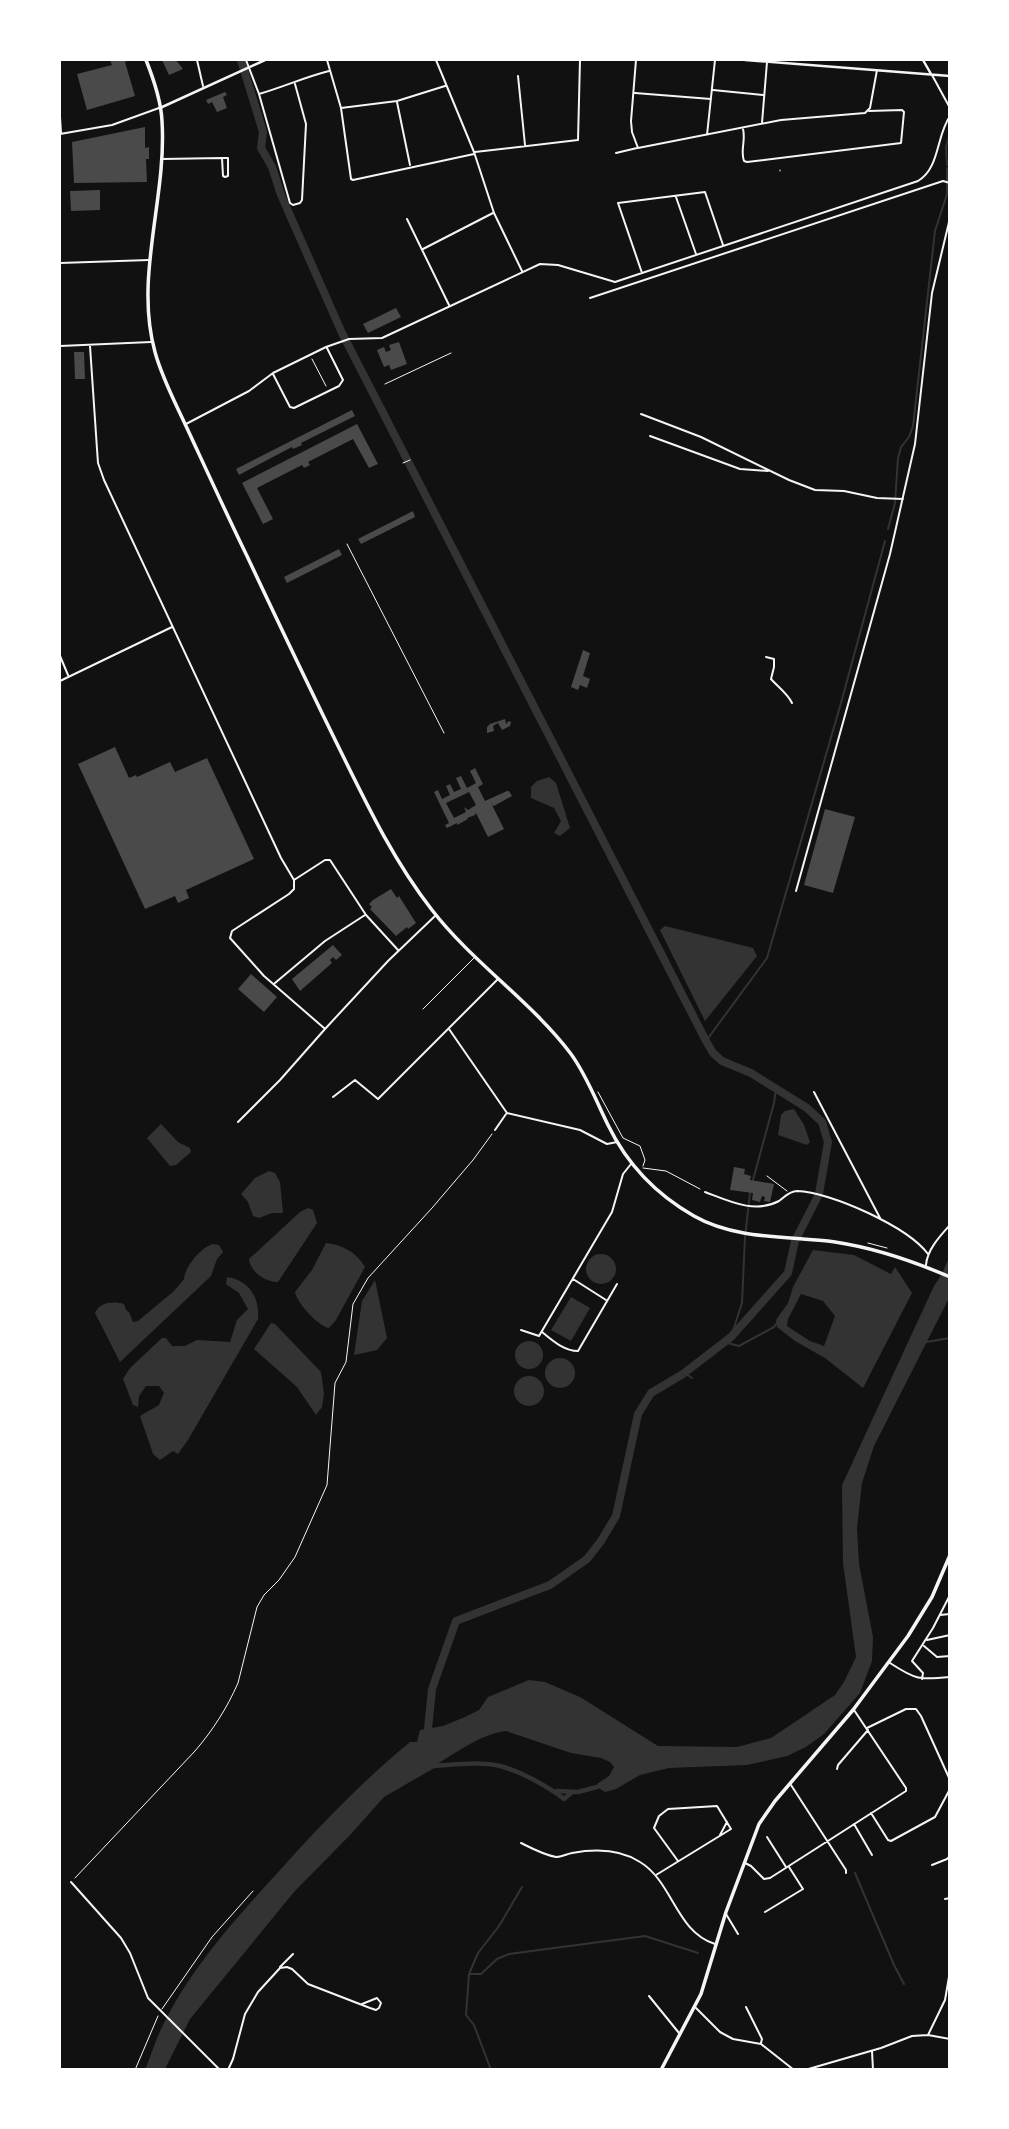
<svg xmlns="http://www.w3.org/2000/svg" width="1009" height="2129" viewBox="0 0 1009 2129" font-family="Overpass,sans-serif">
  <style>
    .water { fill: #333; fill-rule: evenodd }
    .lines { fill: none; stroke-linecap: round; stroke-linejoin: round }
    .stream { stroke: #333; stroke-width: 2 }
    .canal { stroke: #333; stroke-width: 4.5 }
    .river { stroke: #333; stroke-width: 8 }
    .building { fill: #4a4a4a; fill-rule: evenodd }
    .path { stroke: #f5f5f5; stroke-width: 1 }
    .service { stroke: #f5f5f5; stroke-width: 1 }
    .minor { stroke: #f5f5f5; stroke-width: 2 }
    .tertiary { stroke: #f5f5f5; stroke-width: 2.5 }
    .secondary { stroke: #f5f5f5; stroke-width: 3.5 }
  </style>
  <rect width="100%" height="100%" fill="#111"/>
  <path class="water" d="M549 777 556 783 570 828 560 836 554 833 561 821 554 808 531 798V787L537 781Z
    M665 926 753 948 757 956 705 1021 660 930Z
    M794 1109 804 1125 810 1142 807 1145 778 1135 781 1115 785 1111Z
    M161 1124 178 1142 190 1148 191 1152 176 1165 170 1166 147 1138Z
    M269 1171 275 1173 280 1182 283 1213H272L259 1218 253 1216 248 1202 241 1194 255 1178Z
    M308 1208 313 1210 317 1223 278 1282C266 1282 250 1272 249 1259L300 1212Z
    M326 1243C343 1245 356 1252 365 1267L336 1320 329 1328C318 1326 297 1303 295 1292L312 1270Z
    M213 1244 219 1245 223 1252 217 1259 211 1276 120 1362 95 1313C100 1302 113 1301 124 1304L126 1310 129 1312 133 1322 138 1321 174 1291 184 1279C185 1267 201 1247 213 1244Z
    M813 1250 854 1255 891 1274 895 1267 912 1293 863 1388 825 1358 795 1341 777 1327 776 1320 788 1303 793 1287ZM801 1294 823 1301 835 1316 824 1346 810 1341 787 1326 788 1319Z
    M586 1269a15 15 0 1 1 30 0a15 15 0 1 1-30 0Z
    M949 1257V1298L874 1446 862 1483 857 1528 859 1564 873 1637 872 1661 860 1693 824 1734 806 1747 787 1756 747 1765 669 1768 640 1775 616 1789 605 1792 597 1787V1784L609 1776 614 1767 610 1762 601 1758 571 1753 506 1731C484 1733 458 1751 439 1763L436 1767 384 1797 351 1834 294 1892 190 2019 165 2069 145 2070C151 2055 156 2039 163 2025 192 1966 237 1917 281 1869 322 1823 363 1781 410 1742H417L420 1730 443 1726 465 1717 479 1710 488 1697 529 1680 545 1682 580 1697 658 1746 737 1747 771 1738 835 1695 844 1682 856 1657 843 1563 842 1485 934 1286 942 1274Z
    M227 1277C249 1280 260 1298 258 1319L188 1440 178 1454 173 1451 160 1460 153 1454 140 1416 159 1405 164 1393 159 1386H146L139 1396 138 1407 133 1405 123 1379 130 1368 162 1338H166L172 1346H185L197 1340 230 1342 237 1320 248 1309 239 1293 226 1284Z
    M375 1280 387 1338 377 1350 354 1355 362 1301Z
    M571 1297 590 1308 571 1341 551 1330Z
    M271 1323 275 1324 321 1372 324 1394 322 1407 316 1415 297 1387 254 1349Z
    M515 1355a14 14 0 1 1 28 0a14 14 0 1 1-28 0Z
    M545 1373a15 15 0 1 1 30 0a15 15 0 1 1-30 0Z
    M514 1391a15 15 0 1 1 30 0a15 15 0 1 1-30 0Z"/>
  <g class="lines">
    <path class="stream" d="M947 165 946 147 950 134
      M888 529 895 503 898 458 901 447 909 437 913 426 935 231 947 194V168
      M706 1041 767 958 841 703 885 541
      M753 1180 774 1103 776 1089
      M731 1337 742 1303 745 1237 750 1193
      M724 1342 739 1346 774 1327 777 1323
      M926 1342 950 1338
      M685 1373 692 1378
      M855 1873 894 1965 904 1984
      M469 1974H481L497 1959 509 1954 645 1936 698 1953
      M491 2070 474 2025 466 2015 469 1974 478 1953 499 1926 522 1887"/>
    <path class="canal" d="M432 1766C453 1765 479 1761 500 1766 520 1771 539 1782 556 1793L557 1791 578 1792 597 1787
      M556 1793 564 1799 571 1793"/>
    <path class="river" d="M241 60 263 132 261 148 272 167 281 195 342 333 706 1041 713 1053 722 1061 751 1073 807 1108 822 1122 828 1142 819 1194 795 1241 788 1273 731 1337 683 1374 651 1393 638 1414 616 1516 601 1541 587 1559 550 1585 456 1621 432 1689 427 1739"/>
  </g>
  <path class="building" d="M110 60H129L125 62 135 96 87 110 77 74 112 65Z
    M162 60H176L183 69 169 75Z
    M225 92 227 95 223 97 227 108 217 112 212 102 208 104 206 100Z
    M145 127V148L149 147V159H146L147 182 74 183 72 142Z
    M100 190V210L71 211 70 191Z
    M396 308 401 317 368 333 363 324Z
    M399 342 407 364 391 370 389 365 384 367 377 350 384 347 386 352 391 350 389 345Z
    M74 352H84L85 379H75Z
    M352 410 355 416 301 443 302 445 293 449 292 447 239 475 236 469Z
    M357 424 378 464 369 468 353 439 308 462 310 465 304 468 302 465 257 488 273 519 263 524 242 483Z
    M413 511 415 517 361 544 358 539Z
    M339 549 342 555 287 583 284 577Z
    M583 650 590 653 583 676 590 679 587 688 580 685 578 690 571 687Z
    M505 719 506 724 509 721 511 722 510 726 502 730 498 723 493 726 494 731 487 733V727L490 724Z
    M115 747 129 778 136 775 137 777 170 762 175 772 207 758 254 859 186 890 189 898 178 903 175 896 145 909 78 764Z
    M475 768 483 784 478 787 485 801 507 791H509L512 796 494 806 492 805 504 829 488 837 476 813 475 815 467 818 468 819 457 825V823L447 828 445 825 449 823 434 792 438 790 442 799 450 795 446 786 450 784 454 792 461 789 456 778 461 776 467 788 476 783 470 771ZM469 792 476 805 468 810 464 807 466 812 454 818 446 803Z
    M825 809 855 817 833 893 804 885Z
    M391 889 397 898 399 896 416 923 408 929 407 927 396 936 370 909 372 907 369 904 373 900Z
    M333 945 342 955 336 960 333 957 330 960 332 963 300 991 292 979Z
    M251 974 277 997 264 1012 238 989Z
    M734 1167 745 1169 744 1174 751 1176 750 1180 774 1184 770 1202 764 1201 765 1197 762 1196 760 1202 752 1200 753 1193 730 1190Z"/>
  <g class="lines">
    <path class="path" d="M780 170V171
      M312 359 326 386
      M385 384 451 353
      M403 463 410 460
      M347 544 444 733
      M598 1092 623 1138 640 1146 645 1160 643 1166
      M643 1168 666 1171 700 1189
      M868 1243 887 1248
      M75 1878 195 1751C213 1730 227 1708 238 1683L257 1607 264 1595 279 1580 295 1557 327 1485 335 1383 346 1362 353 1304 368 1278 432 1208 473 1160 492 1134
      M135 2070 158 2016"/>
    <path class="service" d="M423 1009 474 958
      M767 1176 787 1191
      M162 2009 212 1937 253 1891"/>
    <path class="minor" d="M197 60 203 86
      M246 60 259 94C283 87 305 77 329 71
      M327 60 341 108 351 179 353 180 474 154
      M436 60 474 152 494 213 522 271
      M636 60 631 121 632 132 638 148 781 120 865 113 870 108 877 70
      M932 75 950 108
      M518 76 525 145
      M713 90 763 95
      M635 93 711 99
      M259 94 290 203 293 205 300 203 302 200 306 124 295 84
      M397 102 410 165
      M341 108 397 101 445 86
      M60 117 61 133
      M762 123 767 62
      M743 129C746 140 740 151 744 161L747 162 901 143 904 112 902 110 869 111
      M60 134 112 125 159 108
      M707 135 715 60
      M475 152 578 140 580 60
      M616 153 637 148
      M162 159 222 158 223 176 225 177 228 176V158H222
      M676 197 696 254
      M407 219 449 305
      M423 249 493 213
      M60 263 149 260
      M642 273 618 203 705 192 723 245
      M590 298 943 181 950 183
      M60 346 151 342
      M90 346 97 449 98 463 104 480 281 858 294 880
      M273 374 290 407 294 408 339 386 343 380 327 348
      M641 414 701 437 789 480 815 490 844 491 877 498 903 499
      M186 424 249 391 273 373 326 347 349 339 382 338 540 264 558 265 615 282 918 181C940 168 936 136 950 116
      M650 436 740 469 768 471
      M60 656 68 675
      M766 657 774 659V667L771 679C778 687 788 694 792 703
      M60 681 172 627
      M294 880V889L289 894 232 931 230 938 264 976 324 1028
      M294 880 325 860H330L366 915 398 950
      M796 891 890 554 915 444 932 293 950 218
      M275 983 325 941 365 915
      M449 1029 507 1113 580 1130 607 1144 617 1142
      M814 1092 880 1218
      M333 1097 355 1080 378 1099 498 979
      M238 1122 280 1080 325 1029 388 961 435 916
      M495 1130 506 1114
      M705 1192C729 1201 754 1214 779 1201 785 1197 789 1191 797 1191 831 1192 908 1227 928 1254
      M926 1265C927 1250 940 1236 950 1225
      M573 1279 606 1300
      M521 1330 539 1336 612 1212 623 1174 631 1164
      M542 1332C553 1341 564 1351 578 1351L617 1284
      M940 1615 950 1614
      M927 1640 950 1635
      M924 1646 937 1657 950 1656
      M890 1663C916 1680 919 1680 950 1677
      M922 1679 923 1673 912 1661 933 1628 950 1595
      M867 1728 906 1709H916L921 1716 950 1780
      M837 1769 838 1765 868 1730
      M791 1785 846 1870V1873
      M871 1813 888 1840 891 1841 935 1817 950 1789
      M854 1824 872 1855
      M720 1835 727 1822
      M767 1837 786 1867
      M521 1843C531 1848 544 1855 556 1857 561 1857 567 1854 572 1853 594 1849 620 1849 640 1862 673 1882 676 1932 715 1944
      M745 1863 751 1866 764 1879 770 1878 906 1791V1788L854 1710
      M932 1865 947 1859 950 1856
      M656 1875 731 1829 717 1806 668 1809 659 1816 654 1828 678 1861
      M71 1882 121 1938 130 1953 148 1998 220 2070
      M945 1899 950 1898
      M765 1912 803 1889 789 1867
      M726 1914 738 1934
      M280 1967 293 1954
      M649 1996 679 2033
      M746 2007 762 2039 761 2043
      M696 2008 720 2032 733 2039 761 2044 794 2070
      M928 2035 945 2000 950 1971
      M872 2051 873 2070
      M228 2070 233 2059 245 2014 258 1992 280 1968 287 1967 292 1969 308 1984 370 2008 376 2010 379 2008 381 2003 377 1998 362 2004
      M805 2070 881 2048 912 2036 928 2035 950 2039"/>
    <path class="tertiary" d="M745 60 950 76
      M923 60 931 74
      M160 108 265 60"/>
    <path class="secondary" d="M146 60C154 80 161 100 162 121 167 198 134 277 155 352 162 378 175 402 186 426 206 469 226 513 247 556 279 624 311 691 344 758 370 811 396 864 432 910 473 963 531 1001 571 1054 587 1076 596 1101 608 1125 627 1164 657 1195 694 1216 736 1240 789 1236 835 1242 875 1248 913 1261 950 1277
      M661 2070 701 1994 726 1912 759 1824 775 1801 853 1710 908 1636 932 1597 950 1555"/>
  </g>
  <rect width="1009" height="2129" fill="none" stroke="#ffffff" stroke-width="122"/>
</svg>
